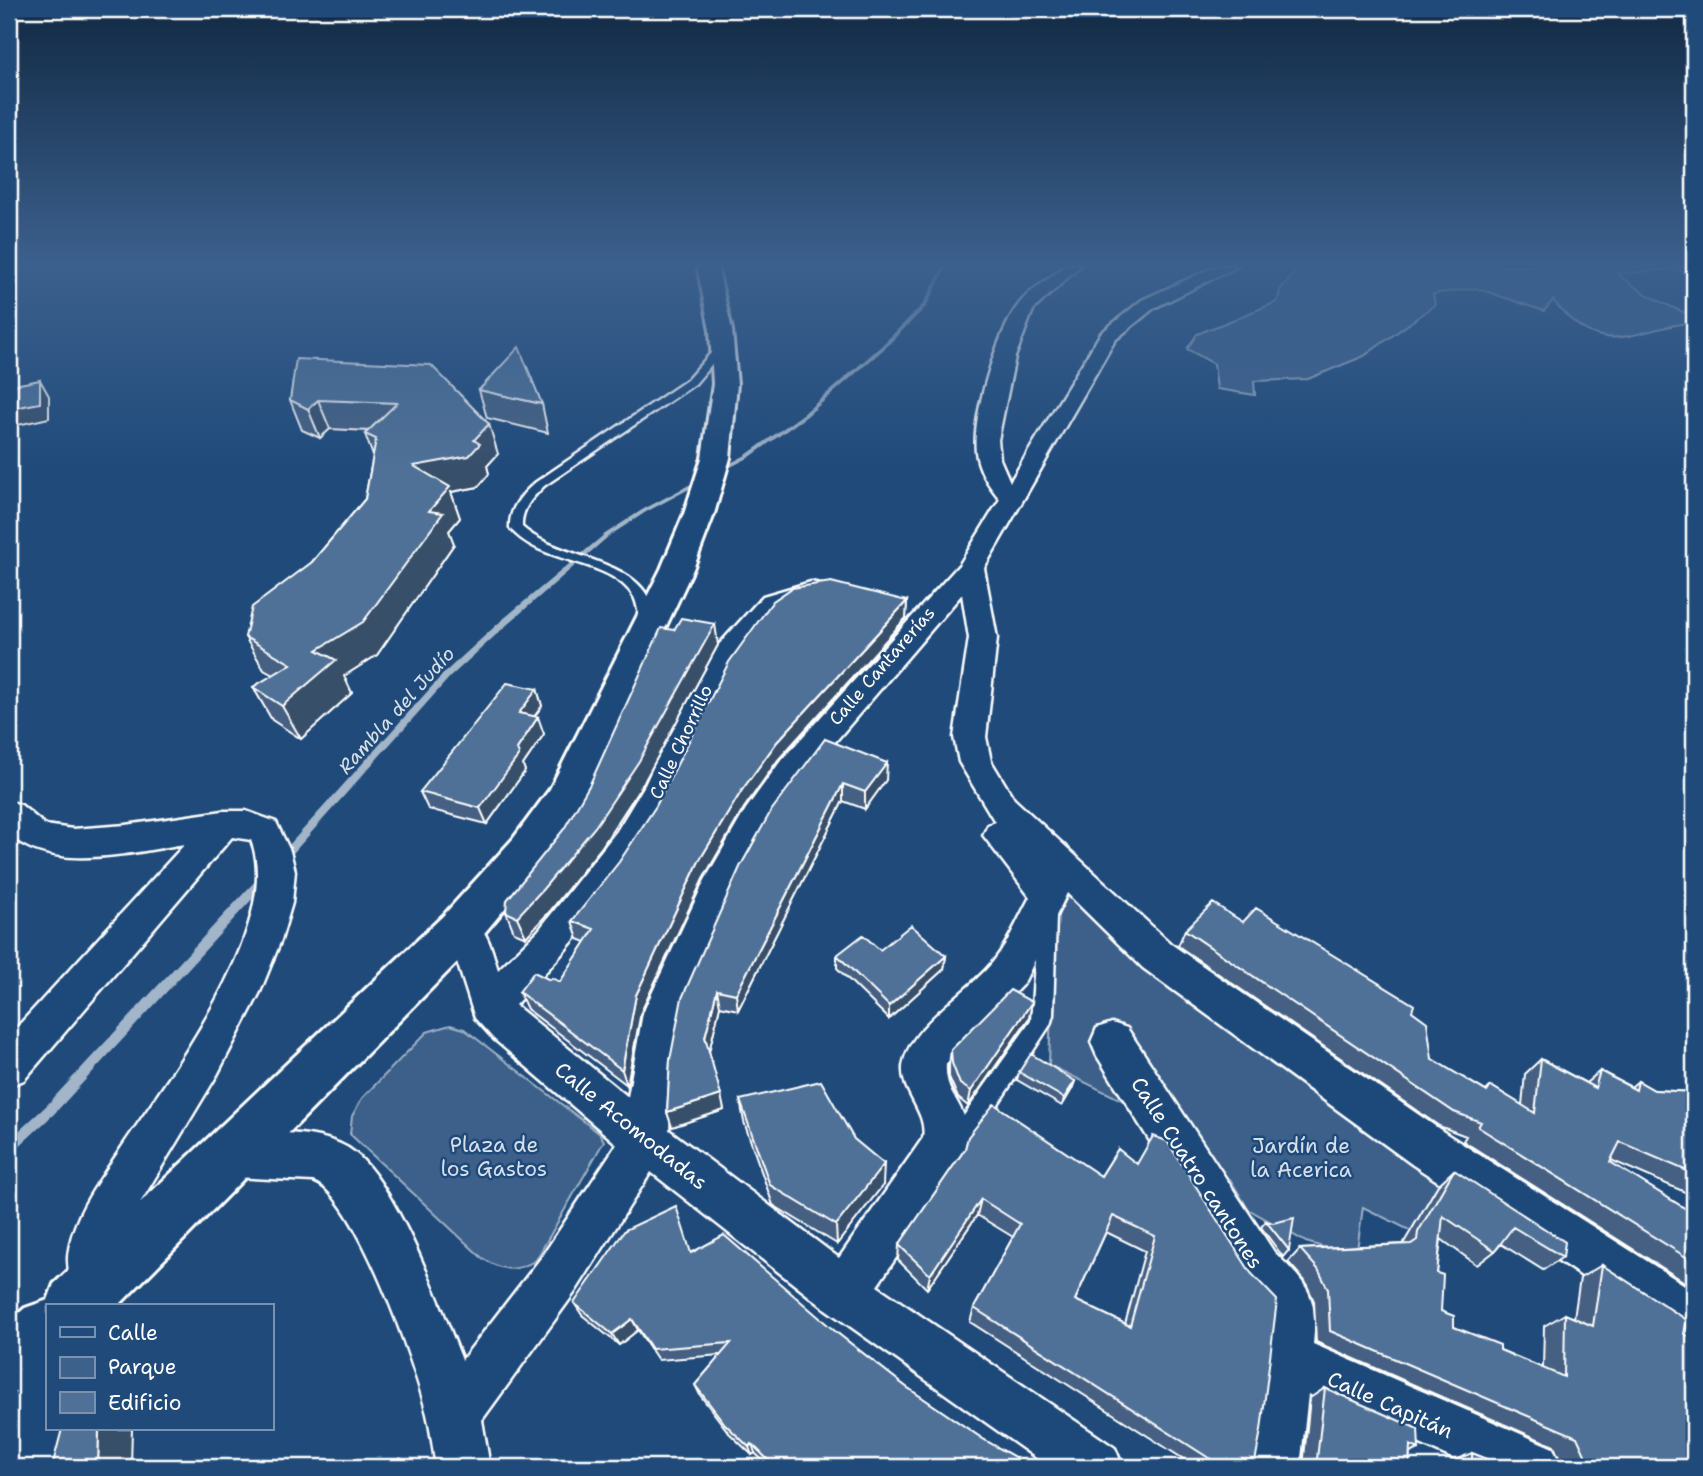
<svg xmlns="http://www.w3.org/2000/svg" width="1703" height="1476" viewBox="0 0 1703 1476" font-family="'Shantell Sans',sans-serif">
  <style>
    .green { fill: #3c618b; stroke: #9eb0c5; stroke-width: 2 }
    .lines { fill: none; stroke-linecap: round; stroke-linejoin: round }
    .stream { fill: #a3b5c8; fill-rule: evenodd }
    .lane-casing { stroke: #fff; stroke-width: 5 }
    .street-casing { stroke: #fff; stroke-width: 5 }
    .secondary-casing { stroke: #fff; stroke-width: 6 }
    .lane { fill: #1f4a7a; fill-rule: evenodd }
    .street { fill: #1f4a7a; fill-rule: evenodd }
    .secondary { fill: #1f4a7a; fill-rule: evenodd }
    .wall { fill: #456182; stroke: #fff; stroke-width: 2; fill-rule: evenodd }
    .shaded-wall { fill: #384f6a; stroke: #fff; stroke-width: 2 }
    .building { fill: #507197; stroke: #fff; stroke-width: 2; fill-rule: evenodd }
    .labels { text-anchor: middle; stroke-width: 5; stroke-linejoin: round; paint-order: stroke }
    .street-label { font-size: 18px; fill: #fff; stroke: #1f4a7a }
    .water-label { font-size: 19px; font-style: italic; fill: #d8e0e8; stroke: #1f4a7a }
    .near-street-label { font-size: 21px; fill: #fff; stroke: #1f4a7a }
    .near-park-label { font-size: 21px; fill: #d8dfe8; stroke: #1f4a7a }
  </style>
  <rect width="100%" height="100%" fill="#1f4a7a"/>
  <filter id="ink" filterUnits="userSpaceOnUse"><feTurbulence type="fractalNoise" baseFrequency=".0143" numOctaves="2"/><feDisplacementMap in="SourceGraphic" scale="14" xChannelSelector="R" yChannelSelector="G"/><feConvolveMatrix kernelMatrix="1 2 1 2 8 2 1 2 1" color-interpolation-filters="sRGB"/></filter>
  <g filter="url(#ink)">
    <path class="green" d="M1302 266H1694V275L1672 269 1618 274C1641 293 1666 306 1694 316V322C1632 329 1602 363 1553 300L1544 311 1476 288 1433 294 1435 305 1364 356 1308 379 1254 381 1255 395 1217 389 1214 364 1187 349 1197 334 1277 302 1281 288Z
      M1069 895 1117 938 1444 1175 1411 1231 1363 1207 1356 1257 1306 1242 1248 1209 1230 1179 1217 1180 1165 1121 1049 1065 1054 920Z
      M450 1025 464 1029 600 1134 604 1141 536 1260C515 1273 500 1271 481 1257L350 1134 352 1116 362 1098 427 1032Z"/>
    <g class="lines">
      <path class="stream" d="M943 266H947L927 306 884 349 807 416 750 457 721 472H717V470L746 455 803 414 880 347 923 304Z
        M704 477 707 479 706 480 646 512 609 536 508 624 450 677 286 861 283 862 280 861 278 858 280 855 444 673 502 620 605 534 642 510Z
        M262 877 266 878 267 881 266 884 54 1114 13 1152 9 1154V1140L46 1106 258 878Z"/>
      <defs>
        <path id="lane" d="M719 344 727 346 695 384 544 486C532 498 521 509 522 527 556 558 630 558 649 599 651 605 652 613 654 620L652 623H642C638 615 638 605 634 597 610 557 541 566 510 528 509 508 522 494 536 482L687 380Z
          M1047 908 1054 911 1056 916 1053 1015 1050 1025 979 1133 950 1153 942 1150 939 1142 942 1134 963 1117 1031 1021 1038 916 1040 911Z"/>
        <path id="street" d="M1064 266H1080L1033 310 1015 357 998 440 1000 459 1010 482 1101 333 1142 300 1217 266H1238L1154 308 1115 340 984 568 997 638 986 737 991 761 1014 799 1171 944 1445 1133 1694 1291V1345L1676 1338 1413 1165 1143 968 1067 893 1024 983 946 1064C943 1105 983 1107 959 1164L877 1286 1115 1448 1123 1467H1049L827 1310 651 1172 575 1292 482 1420 490 1467H436C433 1450 431 1431 427 1414 416 1369 356 1193 313 1181L232 1177 216 1171 210 1155 216 1139C236 1131 257 1132 279 1133 303 1133 336 1137 355 1153 398 1188 441 1307 462 1360L541 1258 617 1144 494 1039 475 1018 453 949 440 930 446 919C481 906 490 943 498 970L538 931 617 831 645 785 685 699 715 649 763 596 811 582 820 584 824 590C815 604 794 599 782 609 766 621 748 645 736 662 710 700 697 746 677 787 638 868 577 940 515 1005L628 1097 643 1013 705 880 746 809 780 762 960 564 1000 499C989 486 978 470 976 452 972 415 997 333 1019 304 1031 288 1050 280 1064 266ZM962 594 969 638 954 737 959 762 995 822 988 825 983 835 1030 897C1019 917 1010 940 996 958 972 992 908 1024 903 1067 901 1093 928 1112 923 1138L839 1258 669 1130 672 1075 683 1013 740 883 770 827 804 778Z
          M9 801 21 805 45 825 73 829 126 825 223 811H246L276 822 290 851 295 871 292 903 281 940 260 992 217 1075 120 1236C113 1260 129 1287 113 1306L81 1305C73 1288 65 1268 69 1249 75 1212 100 1180 120 1150 167 1080 285 925 251 840L232 837 24 1080 9 1086V1036L185 844C133 852 52 874 9 834Z
          M1112 1023 1127 1028 1274 1252C1308 1285 1318 1295 1313 1344L1553 1448 1561 1467H1472L1308 1394 1300 1467H1246L1266 1313 1240 1286 1097 1056 1091 1042 1097 1028Z"/>
        <path id="secondary" d="M697 266H717L732 330 737 384 730 458 714 514 693 569 580 809 543 863 475 944 118 1306H47V1429H70L59 1467H9V1413L16 1391 9 1393V1322L25 1308 48 1300 54 1284 443 916 513 839 550 789 661 569 684 514 702 458 713 384 710 330Z"/>
      </defs>
      <use href="#lane" class="lane-casing"/>
      <use href="#street" class="street-casing"/>
      <use href="#secondary" class="secondary-casing"/>
      <use href="#lane" class="lane"/>
      <use href="#street" class="street"/>
      <use href="#secondary" class="secondary"/>
    </g>
    <path class="wall" d="M431 365 498 454 487 466 489 474 478 487 451 492 460 518 449 531 454 544 377 655 344 676 352 693 301 739 272 720 253 687 273 675 264 670 245 637 312 562 365 499 373 456 365 434 368 431 330 429 320 438 302 430 290 400Z
      M479 390 542 404 548 433 487 418Z
      M907 601 906 618 778 760 744 808 703 879 641 1012 627 1085 527 1009 519 992 550 980 560 982 586 942 578 939 572 921Z
      M718 645 644 782 601 848 551 910 526 937 514 932 506 912Z
      M537 689 542 706 534 717 544 734 523 765 525 771 487 824 428 809 420 792Z
      M825 739 886 780 865 809 843 801 738 1010 720 1006 709 1051 724 1110 672 1127 667 1112 670 1060Z
      M1243 922 1412 1011 1432 1059 1486 1091 1491 1086 1522 1105 1525 1074 1541 1059 1586 1083 1600 1071 1631 1087 1638 1081 1654 1090 1694 1092V1196L1611 1160 1610 1162 1694 1214V1288L1463 1141 1466 1136 1439 1126 1178 946 1185 930Z
      M880 950 946 956 944 969 889 1019 837 968V955Z
      M1032 1002 1029 1018 968 1106 958 1098 949 1077V1065L951 1050Z
      M1019 1072 1075 1081 1072 1089 1062 1106 1017 1080Z
      M740 1100 883 1185 837 1244 773 1205 744 1122Z
      M965 1149 1101 1176 1118 1149 1254 1467H1196L970 1322 974 1308 1013 1237 977 1215 927 1289 898 1260 899 1245ZM1106 1232 1145 1251 1125 1324 1075 1300Z
      M1454 1170 1563 1257 1543 1270 1501 1244 1495 1251 1477 1265 1441 1239 1437 1273 1441 1311 1454 1327 1500 1350 1543 1368 1544 1326 1565 1314 1574 1318 1580 1278 1602 1265 1684 1334 1694 1467H1452V1461L1472 1453 1492 1461 1560 1460 1554 1446 1316 1342 1314 1301 1305 1281 1288 1262 1300 1249 1403 1244 1438 1185Z
      M1266 1221 1289 1250 1283 1257 1261 1227Z
      M691 1253 836 1332 905 1386 983 1439 1032 1467H769L755 1453 752 1455 729 1433 700 1395 695 1385 721 1355 658 1360 638 1330 619 1345 582 1315 574 1303Z
      M1325 1388 1419 1449 1410 1453 1409 1467H1303L1310 1398Z"/>
    <path class="shaded-wall" d="M40 380 49 396V418L9 427V409Z
      M318 400 330 429 320 438 308 409Z
      M489 424 498 454 487 466 489 474 478 487 451 492 460 518 449 531 454 544 377 655 344 676 352 693 301 739 282 706 317 650 414 466 474 440Z
      M907 601 906 618 778 760 744 808 703 879 641 1012 627 1085 622 1070 636 995 699 861 742 790 777 742Z
      M715 624 718 645 644 782 601 848 551 910 526 937 517 917Z
      M537 689 542 706 524 730 519 713Z
      M538 717 544 734 523 765 525 771 487 824 480 808 517 749Z
      M887 763 886 780 865 809V792Z
      M843 784V801L738 1010 736 994Z
      M946 956 944 969 889 1019V1006Z
      M717 990 720 1006 709 1052 705 1037Z
      M1032 1002 1029 1018 968 1106 971 1091Z
      M1075 1081 1072 1089 1062 1106 1064 1098Z
      M721 1095 724 1110 672 1127 667 1112Z
      M884 1164 883 1185 837 1244 836 1225Z
      M981 1199 977 1215 927 1289 930 1275Z
      M632 1319 638 1330 619 1345 612 1334Z
      M99 1429H132L131 1467H98Z
      M752 1444 755 1453 752 1455 749 1447Z
      M401 1459 416 1467H403Z"/>
    <path class="building" d="M519 347 542 404 479 390Z
      M296 359 431 365 489 424 474 440 480 444 469 456 414 466 450 487 429 511 443 513 363 622 317 650 336 660 282 706 253 687 291 664 245 637 252 607 312 562 365 499 376 439 365 434 397 403 318 400 308 409 290 400Z
      M40 380V403L9 409V386Z
      M831 582 907 601 777 742 742 790 699 861 636 995 622 1070 519 992 534 972 550 980 552 978 560 982 594 929 572 921 619 862 656 806 729 662 773 601 792 588Z
      M681 618 715 624 639 761 595 827 543 889 517 917 506 912 507 900 564 829 590 784 661 628 674 630Z
      M507 683 537 689 519 713 538 717 517 749 519 755 480 808 420 792Z
      M825 739 887 763 865 792 843 784 736 994 717 990 705 1037 721 1095 667 1112 670 1060 682 998 740 867 771 811Z
      M1213 903 1243 922 1256 908 1414 1005 1412 1011 1427 1022 1432 1059 1487 1092 1491 1086 1535 1113 1541 1059 1595 1088 1600 1071 1636 1090 1638 1081 1654 1090 1694 1092V1174L1620 1142 1610 1162 1694 1214V1262L1478 1127 1481 1122 1454 1112 1185 930Z
      M911 925 946 956 889 1006 837 955 863 935 880 950Z
      M1010 990 1032 1002 971 1091 960 1084 952 1063 951 1050Z
      M1031 1054 1075 1081 1064 1098 1019 1072Z
      M821 1081 854 1139 884 1164 836 1225 770 1185 740 1100Z
      M994 1104 1101 1176 1118 1149 1137 1164 1153 1136 1167 1141 1251 1273 1277 1300 1261 1430 1254 1467H1223L974 1308 1020 1224 981 1199 930 1275 899 1245 965 1149 968 1137ZM1113 1216 1155 1236 1130 1326 1075 1300Z
      M1454 1170 1565 1242 1563 1257 1513 1227 1495 1251 1443 1216 1437 1273 1443 1275 1441 1311 1454 1316V1327L1500 1345V1350L1564 1377 1565 1314 1593 1326 1602 1265 1687 1320 1684 1334 1694 1339V1467H1472V1453L1492 1461 1587 1459 1577 1437 1330 1331 1328 1289 1318 1269 1300 1249 1411 1244 1417 1240 1418 1232Z
      M676 1206 691 1253 724 1235 836 1332 905 1386 983 1439 1032 1467H775L752 1444 749 1447 725 1424 695 1385 731 1343 652 1349 632 1319 612 1334 574 1303 625 1230Z
      M1294 1218 1289 1250 1266 1221 1273 1223Z
      M1325 1388 1418 1429 1419 1449 1410 1445 1409 1467H1323L1313 1461 1317 1459Z
      M62 1429H99L98 1467H52Z
      M401 1459 403 1467H367Z"/>
  </g>
  <linearGradient id="sky" x2="0" y2="1"><stop stop-color="#112943"/><stop offset="0.56" stop-color="#3c608d"/><stop offset="1" stop-color="#3c608d" stop-opacity="0"/></linearGradient>
  <rect width="1703" height="472" fill="url(#sky)"/>
  <g class="labels">
    <g class="street-label">
      <text transform="translate(882 666) rotate(-49)" y="6">Calle Cantarerías</text>
      <text transform="translate(681 742) rotate(-65)" y="6">Calle Chorrillo</text>
    </g>
    <g class="water-label">
      <text transform="translate(396 710) rotate(-48)" y="7">Rambla del Judío</text>
    </g>
    <g class="near-street-label">
      <text transform="translate(631 1126) rotate(39)" y="7">Calle Acomodadas</text>
      <text transform="translate(1197 1173) rotate(57)" y="7">Calle Cuatro cantones</text>
      <text transform="translate(1390 1405) rotate(24)" y="7">Calle Capitán</text>
    </g>
    <g class="near-park-label">
      <text x="494" y="1152">Plaza de<tspan x="494" dy="24">los Gastos</tspan></text>
      <text x="1301" y="1153">Jardín de<tspan x="1301" dy="24">la Acerica</tspan></text>
    </g>
  </g>
  <rect width="1703" height="1476" fill="none" stroke="#1f4a7a" stroke-width="35"/>
  <rect x="18" y="18" width="1668" height="1441" fill="none" stroke="#fff" stroke-width="2.5" filter="url(#ink)"/>
  <rect x="46" y="1304" width="228" height="126" fill="#1f4a7a" stroke="#7992af" stroke-width="2"/>
  <rect x="60" y="1327" width="35" height="10" fill="#1f4a7a" stroke="#7992af" stroke-width="2"/>
  <text x="108" y="1340" font-size="21" fill="#ffffff">Calle</text>
  <rect x="60" y="1357" width="35" height="21" fill="#3c618b" stroke="#7992af" stroke-width="2"/>
  <text x="108" y="1374" font-size="21" fill="#ffffff">Parque</text>
  <rect x="60" y="1392" width="35" height="21" fill="#507197" stroke="#7992af" stroke-width="2"/>
  <text x="108" y="1410" font-size="21" fill="#ffffff">Edificio</text>
</svg>
